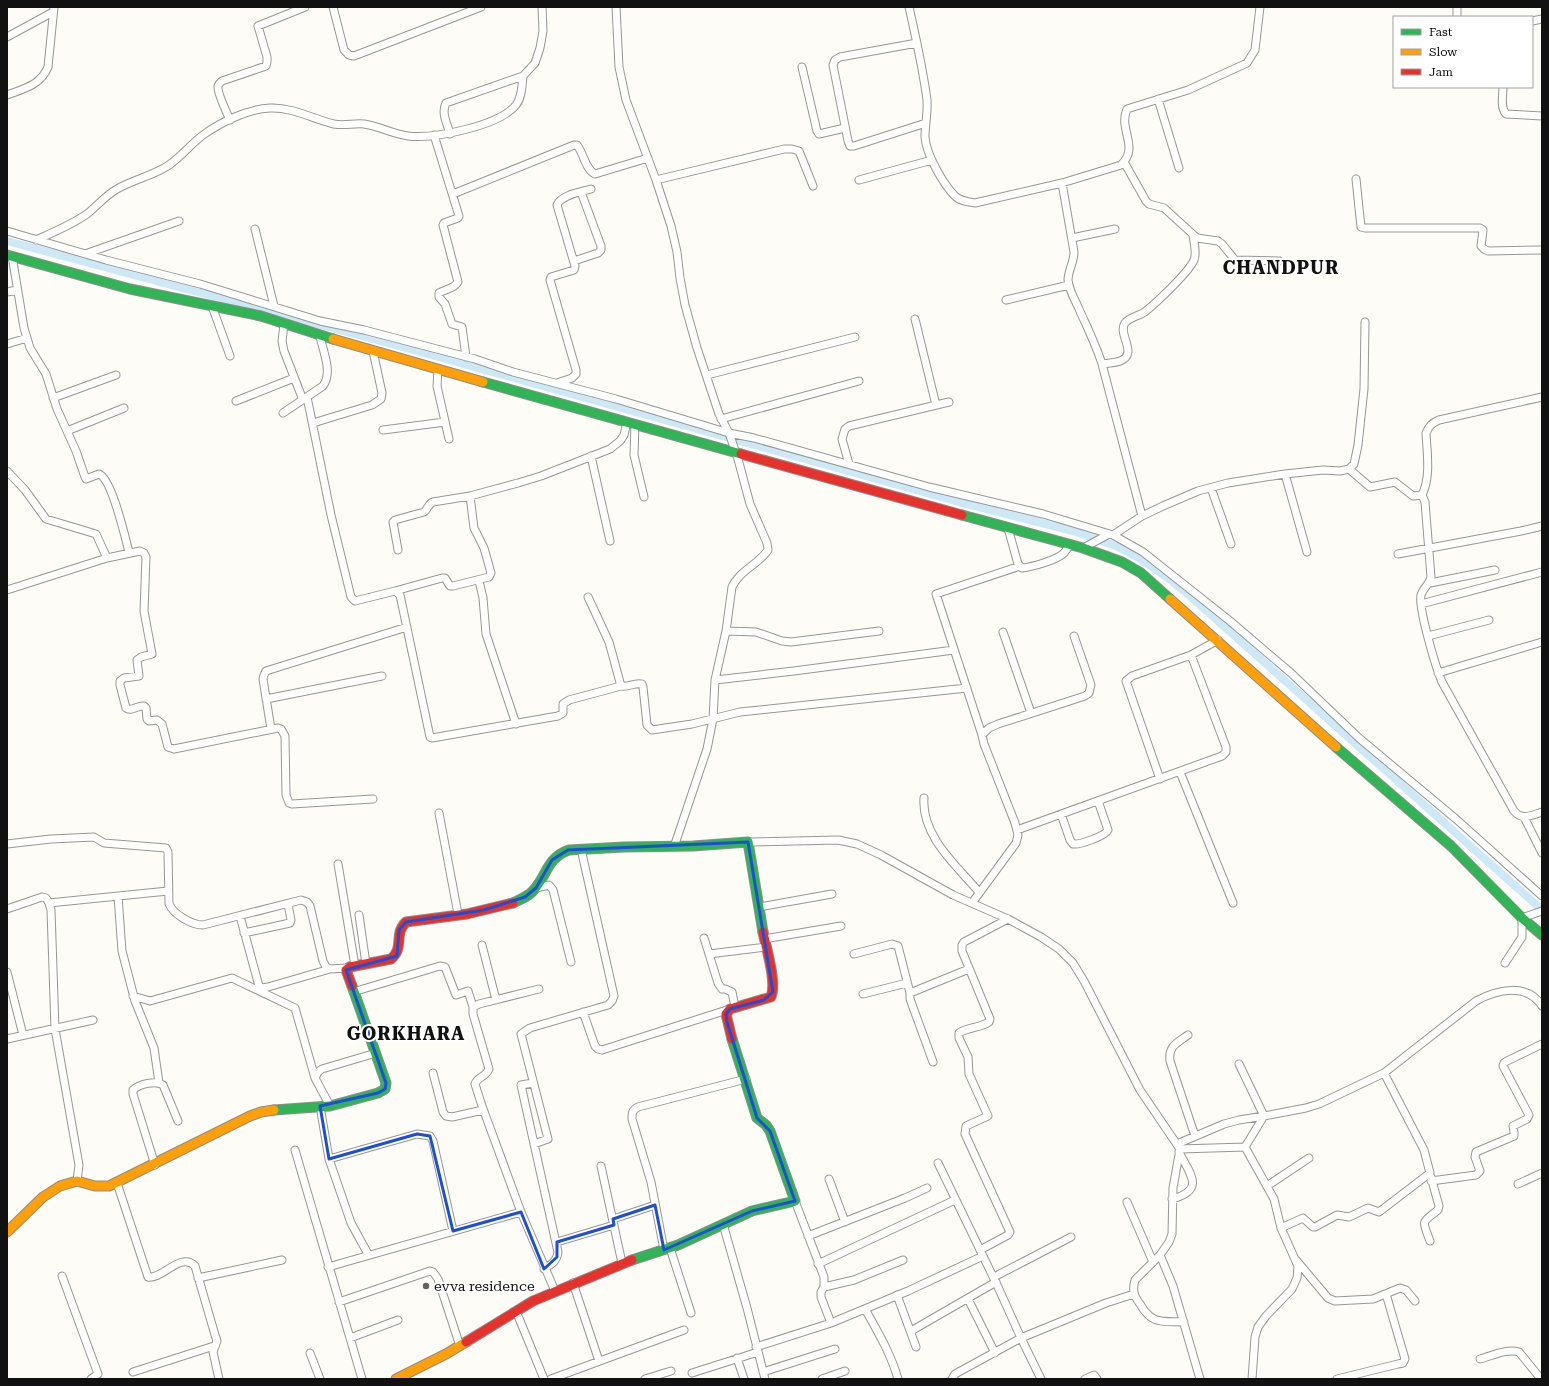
<svg xmlns="http://www.w3.org/2000/svg" width="1549" height="1386" viewBox="0 0 1549 1386" font-family="'Roboto Serif',serif">
  <style>
    .lines { fill: none; stroke-linecap: round; stroke-linejoin: round }
    .canal { stroke: #cde8f7; stroke-width: 8 }
    .street-casing { stroke: #979795; stroke-width: 9 }
    .fast-casing { stroke: #8e8d8b; stroke-width: 11 }
    .slow-casing { stroke: #8e8d8b; stroke-width: 11 }
    .jam-casing { stroke: #8e8d8b; stroke-width: 11 }
    .street { stroke: #fffffe; stroke-width: 7 }
    .fast { stroke: #30b455; stroke-width: 9 }
    .slow { stroke: #ff9f0a; stroke-width: 9 }
    .jam { stroke: #e5322d; stroke-width: 9 }
    .marked { fill: none; stroke: #1d4ed8; stroke-width: 3; stroke-linejoin: round }
    .poi-dot { fill: #646362; stroke: #fff; stroke-width: 1.5 }
    .labels { text-anchor: middle; stroke-width: 4; stroke-linejoin: round; paint-order: stroke }
    .poi-label { font-size: 14px; fill: #111; stroke: #fff; text-anchor: start }
    .district-label { font-size: 18px; font-weight: bold; letter-spacing: 1px; fill: #111; stroke: #fff }
  </style>
  <rect width="100%" height="100%" fill="#fdfcf7"/>
  <g class="lines">
    <path class="canal" d="M7 241 399 346 959 502 1073 531 1116 546 1137 557 1168 578 1191 597 1542 910"/>
    <defs>
      <path id="street" d="M333 7 344 50 349 55 354 56 481 7
        M616 7 619 67 626 100 656 180 671 226 677 252 680 278 685 305 697 348 719 414 729 433 738 459 750 504 767 543 768 550C759 564 739 571 732 587L726 631 715 680 713 719 707 749 674 847
        M909 7C916 38 923 69 927 100 928 112 925 125 925 137 926 154 943 184 955 196 960 201 968 202 975 203L1062 183 1121 165C1140 147 1118 130 1127 109L1188 90 1247 63 1255 50 1260 7
        M1457 7V17
        M1532 21 1542 19
        M7 37 53 12
        M917 43 840 57 835 60 833 65 848 141 850 146H854L926 123
        M802 67 817 131 819 134 845 128
        M1503 87C1503 96 1500 107 1506 114L1542 116
        M7 95C23 89 41 85 48 67L54 7
        M1158 99 1179 168
        M230 120C227 113 217 93 218 86 219 83 220 83 222 81L266 66 267 62V57L258 26 305 7
        M450 134C447 123 441 113 446 103L523 76 535 63 540 48 543 31 542 7
        M434 135 459 216 458 218 444 223 443 225 458 282C454 289 445 289 439 293V297L445 304 452 324 462 327 466 357
        M1124 162 1146 201 1149 204 1164 208 1197 238 1218 241 1222 244 1235 260 1279 261
        M1356 179 1361 227 1365 228H1480L1483 230 1481 246 1484 249 1488 251 1542 250
        M656 180 784 149H792L799 151 813 186
        M859 180 932 160
        M1062 183 1074 252C1074 262 1068 271 1068 280 1069 290 1075 300 1079 309 1087 327 1096 345 1102 364L1142 516
        M453 194 574 145H577C584 154 585 169 595 174L648 158
        M255 229 274 306
        M7 231 106 260 200 284 320 321 364 330 475 359 513 372 616 399 729 433 754 438 929 487 1043 514 1113 535 1143 552 1230 621 1291 673 1359 738 1456 819 1542 896
        M1072 238 1115 229
        M36 240C54 232 71 225 87 214 97 206 106 195 117 189 134 179 153 176 169 165 182 156 191 144 203 135 221 122 248 109 270 108 292 107 313 119 334 124 344 126 354 123 364 124 379 126 392 134 408 136 434 139 499 126 516 105 522 97 522 86 523 76
        M85 254 179 221
        M12 256 24 328 30 348 46 374 57 409 76 451 85 477 86 479 99 474C112 479 125 537 129 552
        M574 261 598 253 601 250V246L581 192
        M7 292 17 290
        M1006 300 1069 285
        M212 306 230 356
        M915 319 936 405
        M284 324 282 341 284 351 303 400
        M7 344 27 338
        M1102 364C1108 363 1115 363 1120 361 1139 354 1117 334 1125 323 1129 317 1140 316 1146 311 1157 302 1189 272 1194 260 1197 253 1194 243 1193 235
        M438 370 437 386 449 439
        M707 375 855 337
        M557 383 572 378 576 374V370L550 280 551 277 574 270 575 266 557 205C561 195 581 192 591 189
        M307 397 331 515 351 597 355 601 395 591 400 595 430 737 432 738 558 716 563 713V704L569 700 621 686
        M1542 397 1439 420C1432 423 1429 426 1426 433 1427 453 1431 477 1422 495L1425 502 1431 577C1429 585 1423 588 1421 595 1418 608 1436 668 1442 682L1514 811C1522 821 1532 815 1542 812
        M53 398 116 375
        M236 401 294 378
        M283 413 323 386C333 372 323 352 320 336
        M721 419 859 381
        M313 423 372 405 381 399 382 393 373 351
        M635 424 634 455 644 497
        M383 430 445 422
        M67 431 124 408
        M591 456 610 541
        M849 464 842 439 845 429 849 426 949 402
        M1349 469 1370 487 1395 482 1413 496 1422 495
        M7 471 25 490 46 519 96 534 107 558 140 551 144 553 146 557 144 611 152 654 141 657 137 660 139 676 124 678 120 681V685L126 708C131 712 138 705 144 706L146 708 147 719 149 721 157 720 162 724 168 747 174 749 278 728 281 729 285 736 286 795 289 803 292 804 373 799
        M1285 474 1307 552
        M1211 488 1231 544
        M1008 528 1018 564 1022 568C1032 567 1057 560 1064 553 1066 551 1068 547 1070 545
        M1113 535 1142 516 1163 506 1198 491 1228 483 1285 474 1323 470 1340 471 1349 469 1354 464 1358 445 1364 389 1365 322
        M1087 546 1109 534
        M398 550 393 522 395 520 424 512C428 509 428 504 433 502L470 496 518 483 541 476 610 449 620 441 624 435 627 422
        M1398 554 1521 531 1542 526
        M479 581 483 598 486 634 516 724
        M1430 583 1495 570
        M7 590 107 558
        M395 591 442 578H445L450 586H453L489 577 491 573 484 548 474 528 470 496
        M588 597 609 642 621 686C628 688 634 682 642 684L643 687 647 725 652 730 692 724 740 712 967 688
        M1421 604 1542 572
        M726 631 756 632 782 641 791 642 879 631
        M1003 632 1031 713
        M1428 636 1489 620
        M1438 673 1542 642
        M715 680 794 671 954 650
        M266 699 382 676
        M271 729 263 679 264 675 266 671 407 627
        M982 735 936 594 1020 566
        M1180 772 1233 903
        M1160 779 1126 681 1132 676 1191 655 1218 640
        M924 798C921 836 957 866 979 892
        M439 813 458 914
        M1061 814 1070 840 1073 844C1080 845 1105 836 1108 830L1098 801
        M1524 817 1542 853
        M1017 830 1222 756 1226 752V747L1191 655
        M748 842 838 840 857 844 881 855 953 895 1008 919 1041 937 1059 949 1073 963 1084 981 1140 1090 1180 1149 1245 1147 1274 1199 1281 1228 1298 1266 1297 1278 1292 1289 1266 1316 1258 1327 1255 1337 1252 1379
        M7 844 51 839 94 837 104 843 166 848 168 852 169 904C174 915 192 925 203 925L301 900 307 902 310 906 323 961 326 967 330 969 347 968
        M338 864 355 966
        M536 888 549 885 553 890 571 962
        M118 896 122 951 135 1001 154 1048 159 1083
        M49 903 168 891
        M972 903 1016 843 1018 835 1015 823 984 744 982 735 989 728 998 724 1085 696 1089 693 1091 685 1074 636
        M759 907 832 894
        M7 909 42 897 46 898 49 903 51 910 55 1029 79 1165 77 1181
        M359 915 366 964
        M240 916 259 986 262 988 268 987 330 969
        M244 933 290 923 291 920 288 904
        M704 938 718 983 722 989H725L732 992 735 1007
        M764 939 841 926
        M482 945 496 1000
        M709 954 766 947
        M854 954 892 944 898 946 910 993
        M1505 963 1522 937V918L1542 911
        M7 972 23 1035
        M539 989 479 1004 473 1007V1014L489 1069C486 1077 477 1077 475 1084L482 1106 521 1212 555 1291
        M353 992 440 966 445 967 456 995 468 991 473 1007
        M863 994 907 983
        M133 996 150 1001 232 978 295 1008 315 1078
        M583 1012 595 1046 598 1049 602 1050 730 1009
        M1188 1035C1177 1043 1168 1046 1170 1061L1195 1136
        M7 1039 93 1020
        M933 1062 910 999V993L969 969
        M433 1073 443 1112 446 1116 452 1117 483 1110
        M533 1083 521 1085 558 1252C557 1261 552 1264 544 1269
        M320 1106 329 1159 417 1134 430 1136 433 1141 453 1231
        M330 1106 315 1078 318 1072 322 1069 376 1053
        M534 1144 548 1139 521 1034 530 1028 608 1005 612 1001 614 996 581 849
        M1177 1144 1224 1124 1239 1120 1264 1116 1239 1064
        M1245 1147 1264 1116 1306 1108 1319 1104 1384 1073 1476 1001C1496 990 1527 982 1542 1006
        M1180 1149 1173 1188 1172 1234 1169 1242 1160 1255 1135 1280C1132 1290 1134 1296 1140 1304 1152 1325 1162 1321 1184 1322
        M295 1150 362 1379
        M329 1159 351 1223 368 1254
        M938 1163 998 1287 1021 1338 1041 1379
        M155 1165 133 1094V1090C139 1084 156 1080 163 1085L178 1121
        M601 1166 622 1263
        M829 1179 845 1222
        M1431 1181 1476 1175 1480 1171 1475 1157 1476 1152 1514 1136V1132L1513 1126 1527 1119 1529 1115 1503 1066 1504 1063 1507 1061 1542 1044
        M117 1183 148 1277C162 1280 181 1251 195 1266L215 1335 217 1341 213 1352 219 1379
        M1518 1184 1542 1173
        M1267 1186 1309 1158
        M1172 1199C1206 1190 1190 1174 1179 1152
        M795 1201 824 1277V1287L821 1292V1297L831 1323
        M1127 1202 1153 1262
        M613 1219 655 1205
        M723 1224 747 1308 765 1379
        M1281 1228 1303 1218 1313 1227H1315L1337 1215 1349 1217 1368 1208 1379 1212 1430 1173 1424 1150 1384 1073
        M808 1236 905 1198 927 1188
        M1430 1241C1422 1219 1421 1224 1438 1210L1439 1206 1431 1177
        M557 1242 614 1225
        M670 1248 691 1313
        M664 1250 651 1182 632 1119C632 1113 632 1110 638 1107L746 1079
        M980 1250 1008 1235 1010 1232 965 1134 966 1126 988 1116 969 1074 968 1057 959 1038V1033C968 1027 980 1028 989 1022L990 1019 962 951V945L964 942 1008 919
        M1160 1255 1173 1286 1200 1379
        M1296 1260 1328 1298 1335 1301 1373 1299 1400 1288 1406 1290 1415 1301
        M818 1264 955 1200
        M328 1267 521 1212
        M62 1276 98 1374 91 1379
        M994 1277 1071 1237
        M198 1278 282 1260
        M573 1283 599 1361
        M824 1287 854 1280 903 1260
        M897 1295 916 1347
        M968 1299 995 1353
        M339 1302 430 1271 433 1272 438 1279 460 1346
        M865 1309C878 1332 891 1354 898 1379
        M516 1311 544 1379
        M911 1331 996 1282
        M350 1338 398 1320
        M756 1347 831 1323 908 1291 983 1256
        M310 1353 320 1379
        M737 1358 744 1379
        M1480 1359C1492 1356 1507 1348 1519 1352L1541 1379
        M133 1372 214 1346
        M763 1372 835 1349
        M692 1373 758 1352
        M551 1379 684 1330
        M645 1379 671 1371
        M822 1379 845 1371
        M952 1379 955 1374 1021 1338 1106 1303 1134 1294
        M1085 1379 1094 1375 1097 1379
        M1337 1379 1398 1364 1403 1363 1405 1359 1386 1294"/>
      <path id="fast" d="M7 255 130 289 261 316 333 339
        M483 382 741 454
        M962 515 1083 548 1122 562 1141 573 1170 599
        M1336 747 1451 846 1522 918 1542 935
        M513 903C519 900 527 897 532 892 547 877 546 858 569 850L624 847 693 846 748 842 763 932
        M274 1110 330 1106 378 1093 385 1089 386 1083 352 986
        M632 1260 678 1245 752 1211 795 1201 770 1131 766 1125 757 1118 732 1039"/>
      <path id="slow" d="M333 339 483 382
        M1170 599 1336 747
        M7 1232 43 1197 60 1186 77 1181 95 1186H109L250 1116 261 1112 274 1110
        M396 1379 446 1354 466 1342"/>
      <path id="jam" d="M741 454 962 515
        M352 986 346 970 350 967 391 959C405 947 393 935 406 922L467 914 513 903
        M732 1039 726 1014 730 1009 771 997C777 982 766 948 763 932
        M466 1342 533 1301 632 1260"/>
    </defs>
    <use href="#street" class="street-casing"/>
    <use href="#fast" class="fast-casing"/>
    <use href="#slow" class="slow-casing"/>
    <use href="#jam" class="jam-casing"/>
    <use href="#street" class="street"/>
    <use href="#fast" class="fast"/>
    <use href="#slow" class="slow"/>
    <use href="#jam" class="jam"/>
  </g>
  <path class="marked" d="M748 842 773 992 764 1000 730 1009 726 1014 727 1022 757 1118 770 1131 795 1201 752 1211 664 1250 655 1205 613 1219 614 1225 557 1242V1257L544 1269 521 1212 453 1231 430 1136 417 1134 329 1159 320 1106 378 1093 385 1089 386 1083 346 970 397 956 399 930 406 922 484 910 525 897 536 888 552 860 568 850Z"/>
  <circle class="poi-dot" cx="426" cy="1286" r="4"/>
  <g class="labels">
    <g class="poi-label">
      <text x="434" y="1291">evva residence</text>
    </g>
    <g class="district-label">
      <text x="1281" y="274">CHANDPUR</text>
      <text x="406" y="1040">GORKHARA</text>
    </g>
  </g>
  <rect width="1549" height="1386" fill="none" stroke="#111111" stroke-width="16"/>
  <rect x="1393" y="16" width="140" height="72" fill="#ffffff" stroke="#a0a0a0"/>
  <rect x="1401" y="29" width="20" height="6" fill="#30b455" stroke="#a0a0a0"/>
  <text x="1429" y="36" font-size="12" fill="#111111">Fast</text>
  <rect x="1401" y="49" width="20" height="6" fill="#ff9f0a" stroke="#a0a0a0"/>
  <text x="1429" y="56" font-size="12" fill="#111111">Slow</text>
  <rect x="1401" y="69" width="20" height="6" fill="#e5322d" stroke="#a0a0a0"/>
  <text x="1429" y="76" font-size="12" fill="#111111">Jam</text>
</svg>
